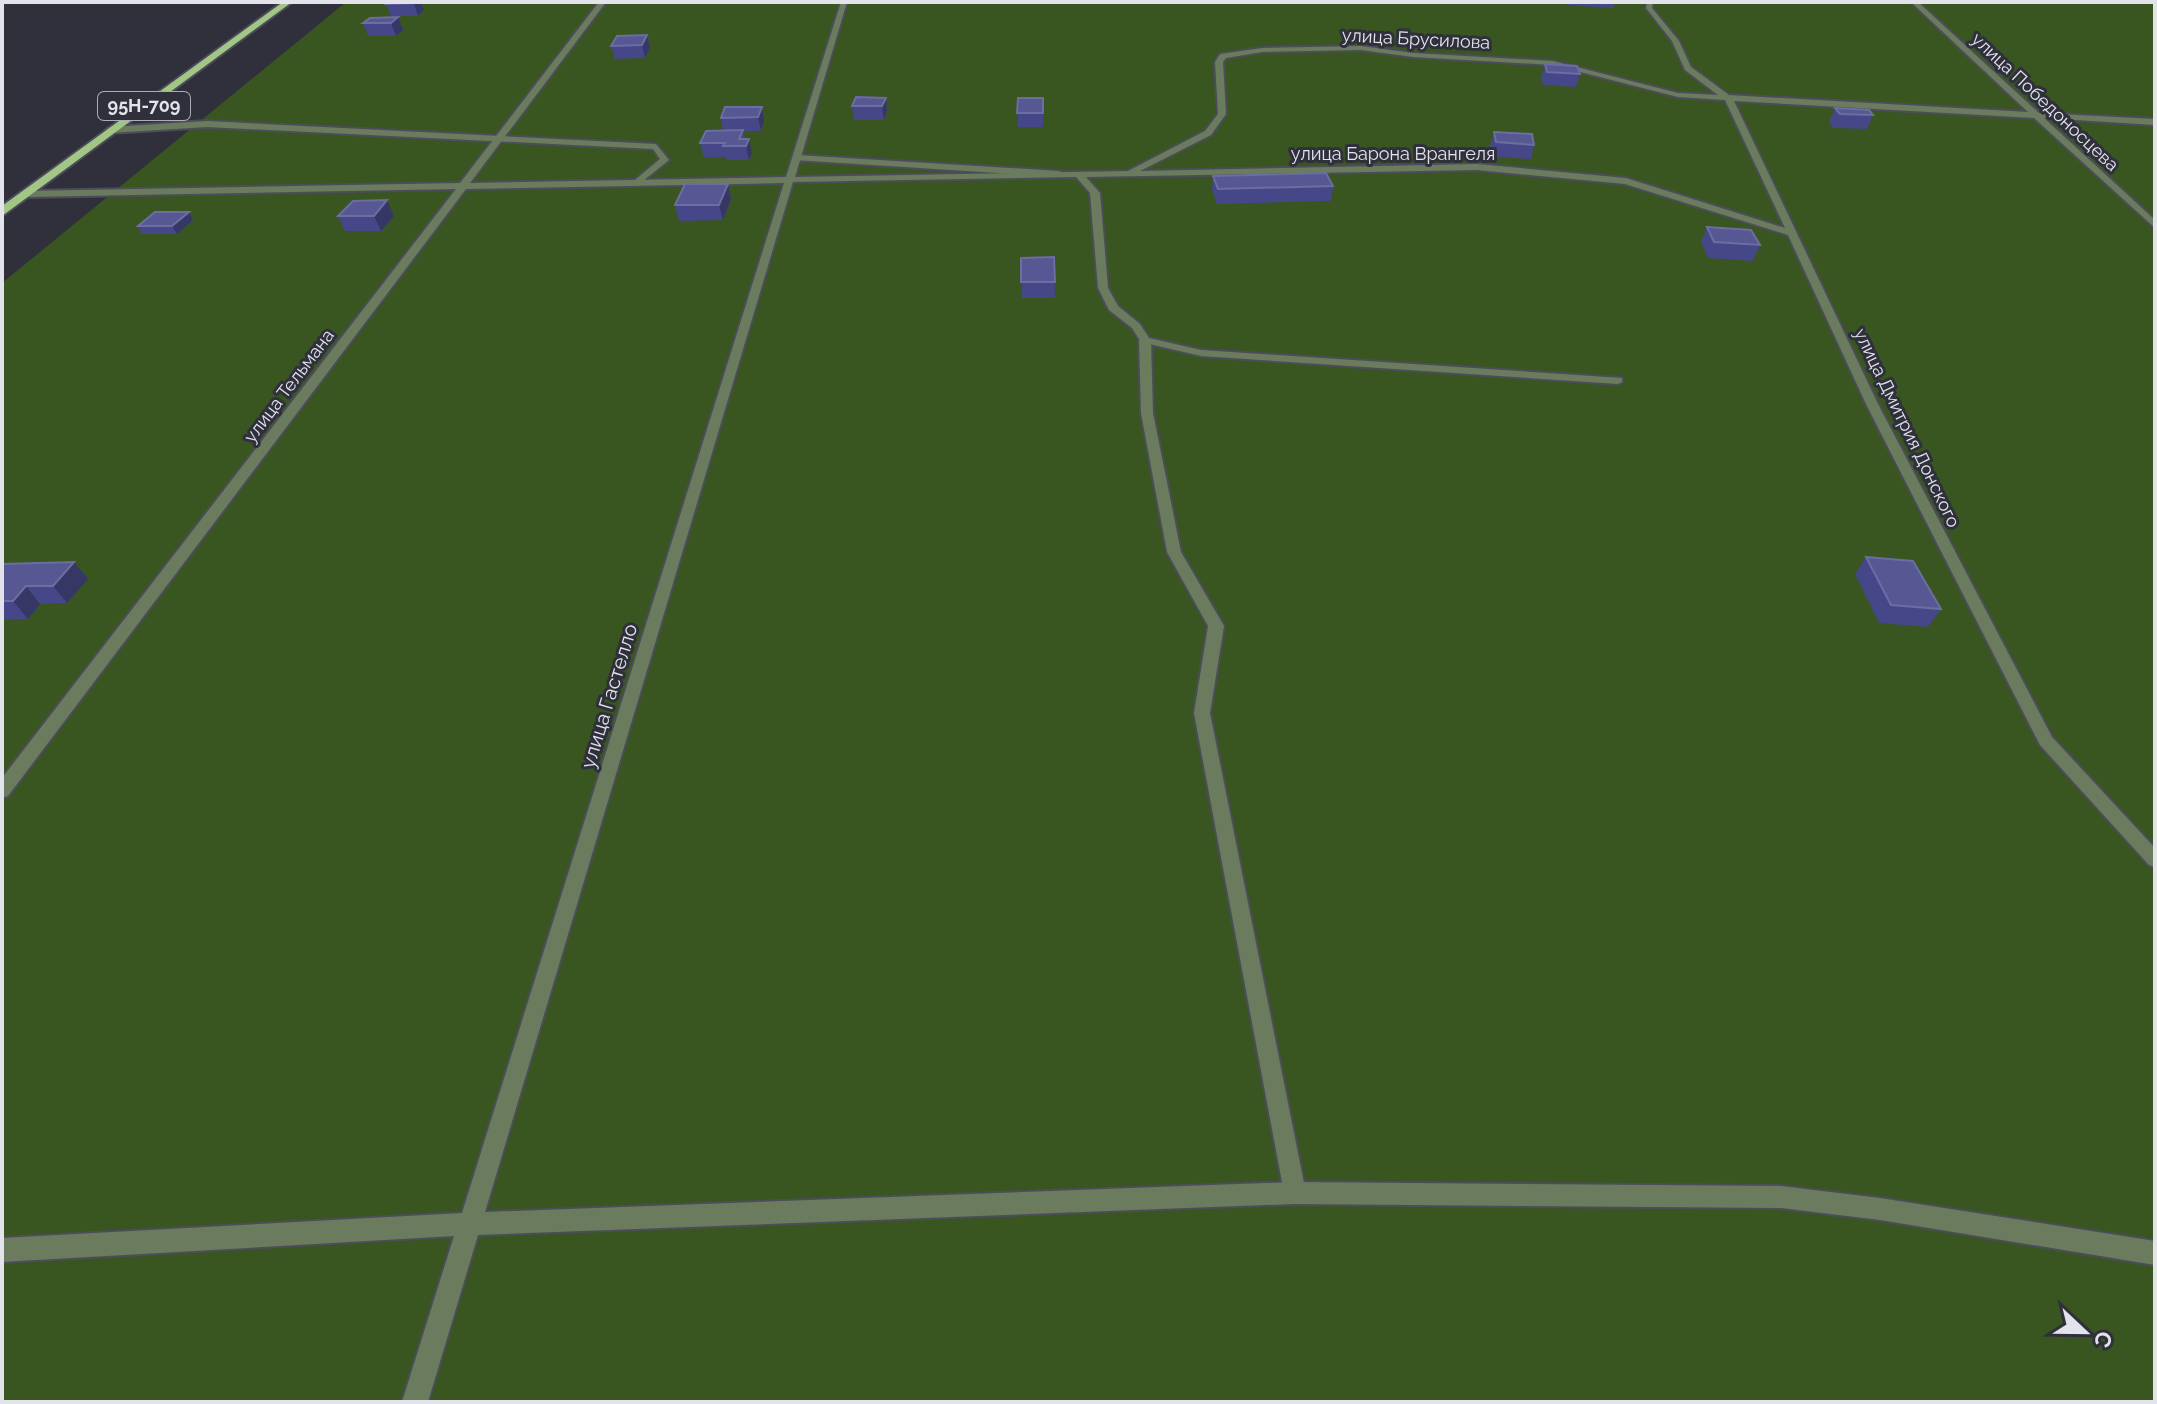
<svg xmlns="http://www.w3.org/2000/svg" width="2157" height="1404" viewBox="0 0 2157 1404" font-family="Raleway,sans-serif">
  <style>
    .green { fill: #395520 }
    .lines { fill: none; stroke-linecap: round; stroke-linejoin: round }
    .lane-casing { stroke: #4c4d58; stroke-width: 4 }
    .street-casing { stroke: #4c4d58; stroke-width: 4 }
    .primary-casing { stroke: #4c4d58; stroke-width: 4 }
    .lane { fill: #6a7c5d; fill-rule: evenodd }
    .street { fill: #6a7c5d; fill-rule: evenodd }
    .primary { fill: #a1c685; fill-rule: evenodd }
    .wall { fill: #464788 }
    .shaded-wall { fill: #363765 }
    .building { fill: #575893; stroke: #6c6da1; stroke-width: 2 }
    .labels { text-anchor: middle; stroke-width: 6; stroke-linejoin: round; paint-order: stroke }
    .far-street-label { font-size: 18px; fill: #e2e3eb; stroke: #2f303c }
    .shield { fill: #2f303c; stroke: #acadb6; stroke-width: 2 }
    .shield-label { font-size: 18px; font-weight: bold; fill: #e2e3eb }
    .street-label { font-size: 20px; fill: #e2e3eb; stroke: #2f303c }
  </style>
  <rect width="100%" height="100%" fill="#2f303c"/>
  <path class="green" d="M346 2H2155V1402H2V283Z"/>
  <g class="lines">
    <defs>
      <path id="lane" d="M207 121 656 144 669 160 638 185 635 184V180L660 159 653 149 207 127 110 133 106 130 110 127Z
        M797 155 1059 171 1064 174 1059 177 794 160 793 158Z
        M1145 337 1151 340 1153 413 1181 552 1224 626 1210 713 1306 1193 1303 1201 1295 1204 1287 1201 1284 1193 1194 713 1208 626 1167 552 1141 413 1139 340Z"/>
      <path id="street" d="M599 2H606L470 183 786 177 841 2H847L795 177 1128 171 1205 131 1218 114 1215 62 1220 54 1262 48 1361 46 1413 53 1553 61 1678 93 1718 95 1685 70 1672 41 1646 8 1647 2H1653L1652 8 1679 41 1691 67 1729 95 2028 112 1911 2H1918L2039 113 2155 119V125L2044 118 2155 220V228L2034 118 1734 101 1878 404 2052 737 2155 848V867L2149 865 2040 745 1866 404 1788 235 1625 184 1477 170 1086 177 1100 193 1108 288 1118 306 1140 324 1149 338 1201 350 1622 378V382L1618 384 1201 356 1145 343 1141 342 1132 328 1109 310 1098 288 1090 193 1076 177 793 182 485 1212 1295 1182 1781 1186 1880 1198 2155 1241V1265L1880 1220 1781 1208 1295 1204 478 1235 428 1402H402L454 1236 2 1262V1238L462 1213 784 183 466 189 8 796 2 798V778L456 189 26 197 21 194 26 191 460 183ZM1361 50 1413 57 1553 65 1678 97 1725 100 1785 228 1626 178 1477 164 1140 171 1211 135 1226 114 1223 62 1226 58 1262 52Z"/>
      <path id="primary" d="M283 2H292L2 216V206Z"/>
    </defs>
    <use href="#lane" class="lane-casing"/>
    <use href="#street" class="street-casing"/>
    <use href="#primary" class="primary-casing"/>
    <use href="#lane" class="lane"/>
    <use href="#street" class="street"/>
    <use href="#primary" class="primary"/>
  </g>
  <path class="wall" d="M421 2 424 10 418 16H391L386 4Z
    M1567 2H1615L1613 8 1568 5Z
    M398 17 403 30 396 36H368L363 23Z
    M647 35 650 48 645 58 615 59 611 46Z
    M1545 64 1580 74 1576 87 1543 85 1541 78Z
    M886 98 887 111 884 120H854L852 106Z
    M1018 98H1043V127H1018Z
    M762 107 764 121 761 131H743L745 139 752 153 749 160H726V157L704 158 700 143 723 131 721 118Z
    M1835 108 1873 115 1867 129 1833 128 1829 122Z
    M1494 132 1534 145 1531 159 1493 157 1490 146Z
    M1213 176 1333 186 1331 201 1217 204 1212 190Z
    M728 184 731 199 723 220 679 221 675 205Z
    M189 212 193 220 177 234H142L138 226Z
    M338 216H394L381 231H345Z
    M1707 227 1760 245 1753 261 1708 258 1701 242Z
    M1054 257 1055 298H1022L1021 258Z
    M1866 557 1941 609 1928 627 1879 623 1855 574Z
    M74 562 88 579 67 603 40 604 28 619 2 620V564Z"/>
  <path class="shaded-wall" d="M415 2H421L424 10 418 16 414 3Z
    M398 17 403 30 396 36 391 23Z
    M647 35 650 48 645 58 642 45Z
    M886 98 887 111 884 120 882 106Z
    M762 107 764 121 761 131 758 117Z
    M749 139 752 153 749 160 746 146Z
    M728 184 731 199 723 220 719 205Z
    M387 200 394 216 381 231 374 216Z
    M189 212 193 220 177 234 172 226Z
    M74 562 88 579 67 603 53 586Z
    M26 586 40 604 28 619 13 601Z"/>
  <path class="building" d="M388 2H415L414 3 386 4Z
    M398 17 391 23H363L370 18Z
    M647 35 642 45 611 46 617 36Z
    M1545 64 1577 66 1580 74 1547 72Z
    M856 97 886 98 882 106H852Z
    M1018 98H1043V113H1017Z
    M725 107H762L758 117 721 118Z
    M1835 108 1869 110 1873 115 1840 114Z
    M743 130 739 139H749L746 146H723L725 143H700L706 131Z
    M1494 132 1532 134 1534 145 1496 142Z
    M1326 173 1333 186 1218 189 1213 176Z
    M685 184H728L719 205H675Z
    M387 200 374 216H338L353 201Z
    M155 212H189L172 226H138Z
    M1707 227 1751 230 1760 245 1714 242Z
    M1054 257 1055 282H1021V258Z
    M1866 557 1913 561 1941 609 1891 605Z
    M74 562 53 586H26L13 601H2V564Z"/>
  <g class="labels">
    <g class="far-street-label">
      <text transform="translate(1416 39) rotate(3)" y="6">улица Брусилова</text>
      <text transform="translate(2045 102) rotate(43)" y="6">улица Победоносцева</text>
      <text x="1393" y="160">улица Барона Врангеля</text>
      <text transform="translate(289 386) rotate(-53)" y="6">улица Тельмана</text>
      <text transform="translate(1907 428) rotate(64)" y="6">улица Дмитрия Донского</text>
    </g>
    <rect class="shield" x="98" y="92" width="92" height="28" rx="6"/>
    <g class="shield-label">
      <text x="144" y="112">95Н-709</text>
    </g>
    <g class="street-label">
      <text transform="translate(609 696) rotate(-73)" y="7">улица Гастелло</text>
    </g>
  </g>
  <rect width="2157" height="1404" fill="none" stroke="#e2e3eb" stroke-width="8"/>
  <g transform="translate(2085 1332) rotate(112)" stroke="#2f303c" stroke-width="6" paint-order="stroke">
  <path d="M0-6L14 30L0 20L-14 30Z" fill="#e2e3eb"/>
  <text y="-12" font-size="22" font-weight="bold" text-anchor="middle" fill="#e2e3eb">С</text>
  </g>
</svg>
